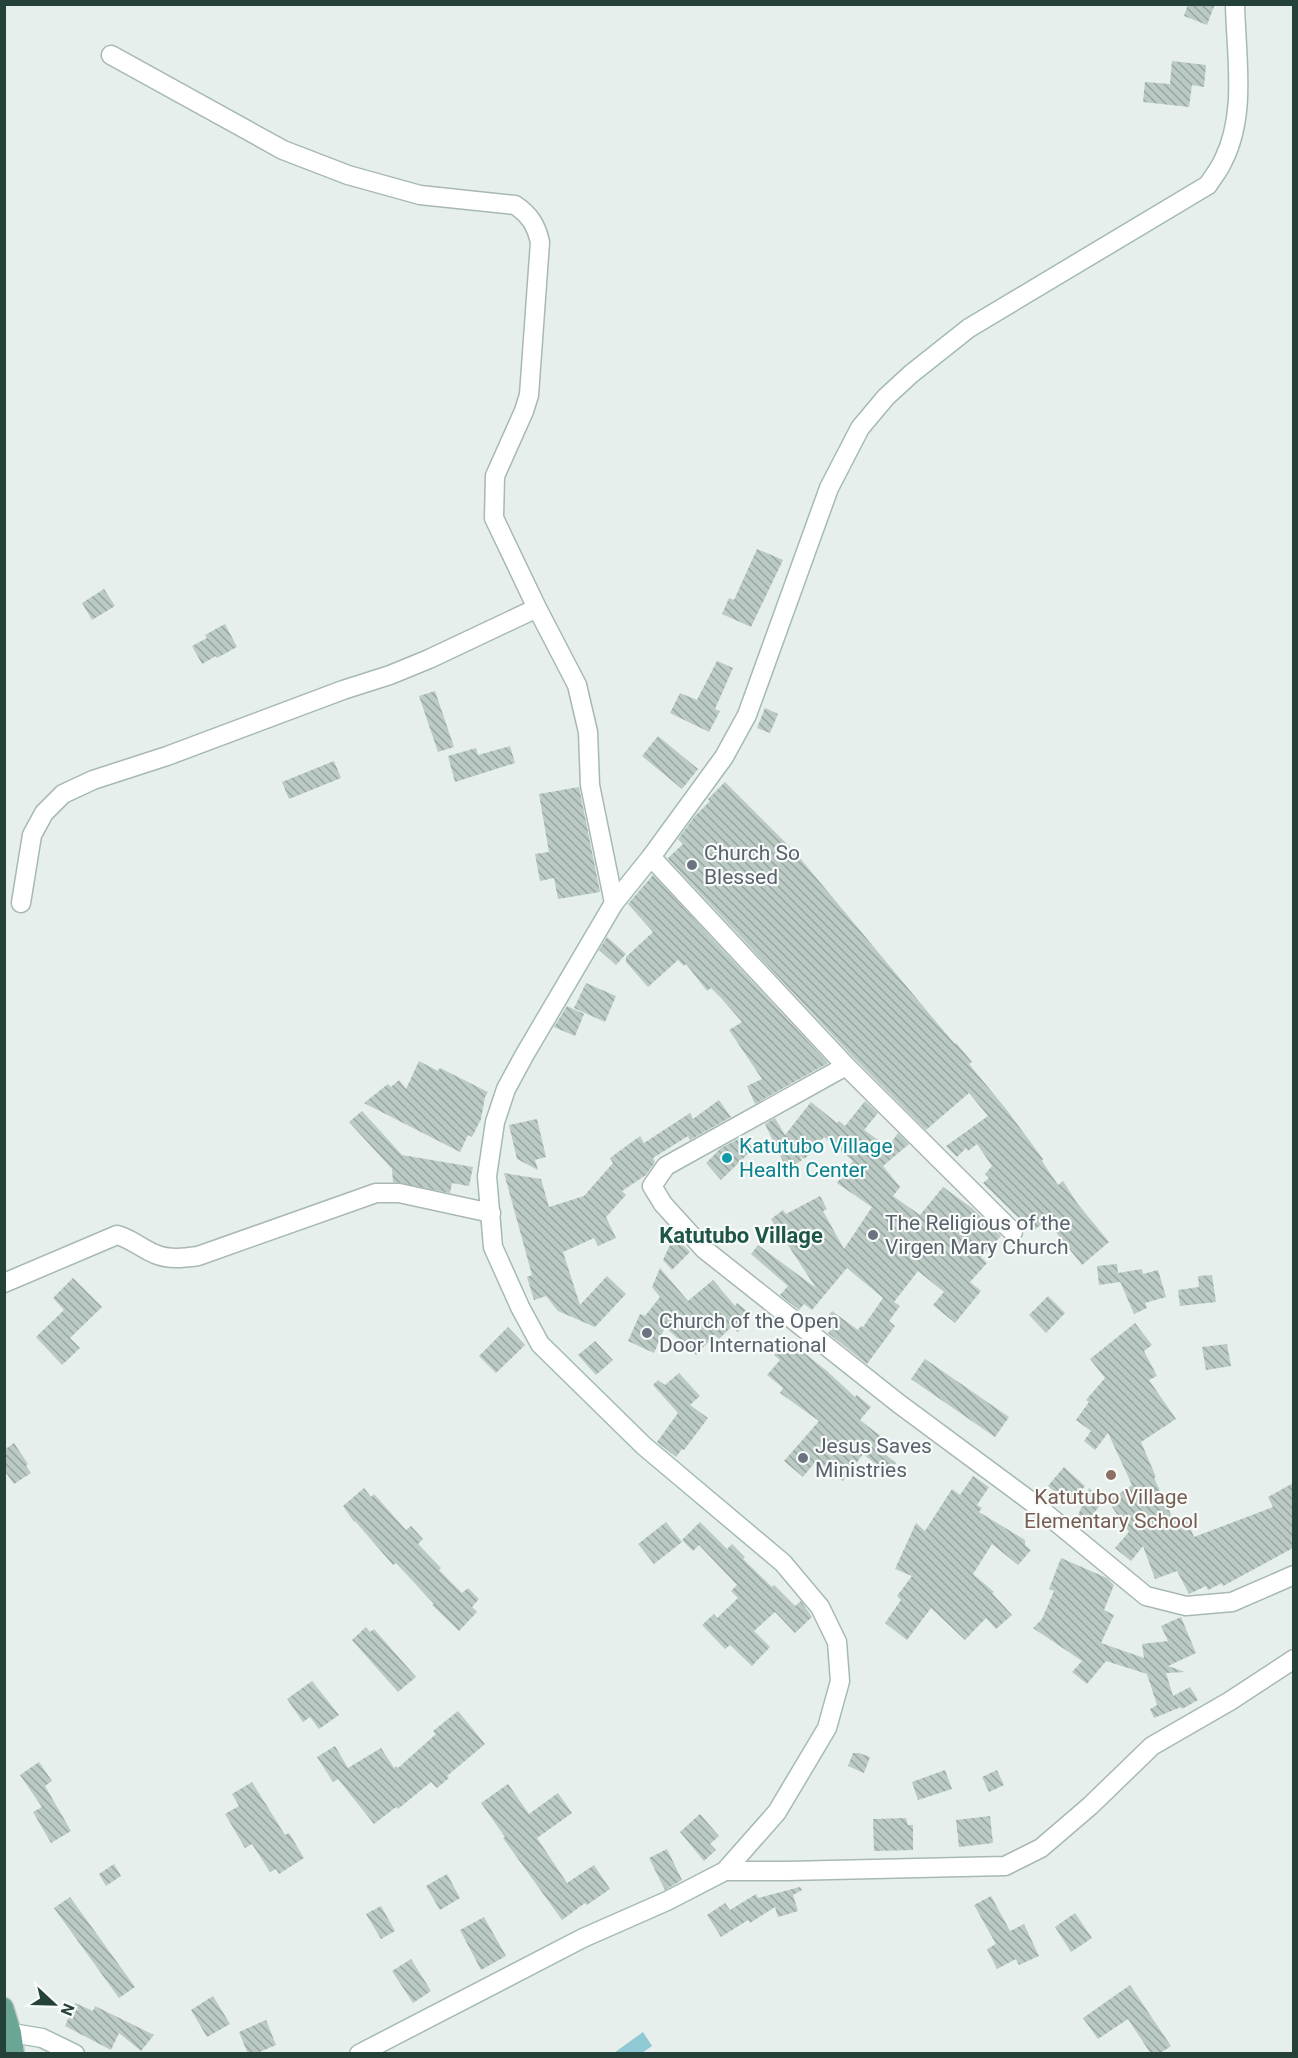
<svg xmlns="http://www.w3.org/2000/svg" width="1298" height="2058" viewBox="0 0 1298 2058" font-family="Roboto,sans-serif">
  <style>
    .water { fill: #8ec9d4 }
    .building { fill: url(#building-back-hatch) }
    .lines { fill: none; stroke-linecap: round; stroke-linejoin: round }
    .street-casing { stroke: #a8b8b2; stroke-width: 21 }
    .secondary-casing { stroke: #a4bbb3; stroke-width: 21 }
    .primary-casing { stroke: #c2cac8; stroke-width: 21 }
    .street { stroke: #fff; stroke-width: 18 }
    .secondary { stroke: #fff; stroke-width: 18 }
    .primary { stroke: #6aa596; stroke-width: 18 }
    .worship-dot { fill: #6b7280; stroke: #f7fbf9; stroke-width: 2 }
    .culture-dot { fill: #0f9aa8; stroke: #f7fbf9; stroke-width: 2 }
    .education-dot { fill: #8d6e63; stroke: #f7fbf9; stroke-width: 2 }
    .labels { text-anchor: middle; stroke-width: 4.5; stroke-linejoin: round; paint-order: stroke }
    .worship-label { font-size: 21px; fill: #5b616d; stroke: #f7fbf9; text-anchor: start }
    .culture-label { font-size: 21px; fill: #0d838f; stroke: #f7fbf9; text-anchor: start }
    .education-label { font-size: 21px; fill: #785e54; stroke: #f7fbf9 }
    .neighbourhood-label { font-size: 22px; font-weight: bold; fill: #1f5548; stroke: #f7fbf9 }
  </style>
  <defs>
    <pattern id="building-back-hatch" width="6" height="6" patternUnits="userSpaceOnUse" patternTransform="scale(1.5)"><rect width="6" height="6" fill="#bbcac4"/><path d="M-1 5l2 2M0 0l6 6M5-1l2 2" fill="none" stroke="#98a6a0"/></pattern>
  </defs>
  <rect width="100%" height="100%" fill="#e6efeb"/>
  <path class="water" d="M643 2032 652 2046 642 2053H614Z"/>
  <path class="building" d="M1188 4H1215L1207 25 1184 16Z
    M1172 61 1206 65 1204 87 1192 85 1189 107 1143 102 1145 82 1170 84Z
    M757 549 783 560 751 627 722 614 729 598 734 600Z
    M104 589 115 606 92 620 82 603Z
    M225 624 237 647 217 658 216 656 202 664 192 646 207 638 205 635Z
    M717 661 733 668 715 709 720 711 709 732 670 713 680 693 697 700Z
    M435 691 454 747 438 752 419 696Z
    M765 708 778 714 770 733 757 728Z
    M658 736 698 769 682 789 642 756Z
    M510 746 515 763 455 782 448 756 476 748 478 755Z
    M334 761 341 778 289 799 282 782Z
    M725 782 794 851 937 1023 955 1044 956 1043 972 1062 969 1064 1006 1109 1043 1159 1042 1161 1058 1185 1063 1181 1077 1203 1109 1242 1082 1265 1047 1221 1032 1231 983 1183 989 1178 985 1174 992 1166 977 1144 968 1151 966 1148 957 1157 946 1146 988 1116 969 1093 926 1130 854 1058 669 860 668 858 683 844 678 839 695 816 710 801 708 799Z
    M579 787 600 892 558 899 554 878 540 881 535 854 549 852 539 794Z
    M653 875 828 1063 755 1104 747 1086 762 1079 729 1030 742 1022 721 998 711 988 707 991 686 964 684 966 678 960 648 987 626 962V957L653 932 628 904Z
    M607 937 626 954 616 965 599 950Z
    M586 983 616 996 605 1022 574 1008Z
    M567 1006 584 1014 575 1036 554 1027Z
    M419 1061 438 1071 440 1068 488 1092 485 1097 481 1119 472 1137 468 1135 460 1152 364 1103 388 1084 391 1087 399 1080 406 1089Z
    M719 1100 731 1117 690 1140 688 1136 653 1158 655 1162 646 1175 622 1191 626 1195 606 1217 616 1238 598 1246 594 1238 563 1252 580 1305 607 1276 626 1294 595 1327 558 1311 546 1296 534 1300 527 1277 532 1275 504 1173 541 1179 549 1207 584 1196 613 1163 610 1158 640 1136 644 1143 690 1113 693 1119Z
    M865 1101 878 1113 864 1130 888 1147 898 1133 909 1144 883 1166 900 1187 893 1196 920 1215 943 1187 972 1208 1001 1236 981 1257 987 1263 970 1282 981 1291 955 1323 933 1305 944 1292 918 1271 894 1302 900 1306 889 1321 895 1326 867 1364 828 1333 830 1331 821 1326 832 1311 858 1330 861 1326 863 1327 883 1298 847 1268 812 1310 804 1304 799 1310 780 1295 788 1286 751 1254 758 1245 816 1288 771 1219 783 1210 786 1214 820 1196 827 1209 823 1211 844 1249 872 1207 837 1183 853 1161 824 1137 809 1155 804 1159 799 1155 802 1160 787 1170 765 1124 775 1118 785 1135 811 1102 837 1123 839 1121 845 1126Z
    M362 1111 402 1155 473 1167 469 1186 452 1183 450 1193 393 1182 392 1169 349 1122Z
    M537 1119 546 1157 535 1160 538 1170 517 1159 509 1125Z
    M744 1136 753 1149 721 1180 706 1163 721 1148Z
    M674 1236 690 1252 672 1270 663 1260Z
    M1117 1264 1118 1273 1142 1269 1143 1274 1158 1270 1166 1297 1145 1303 1147 1308 1134 1314 1119 1279 1120 1282 1099 1285 1097 1266Z
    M660 1268 688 1301 713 1280 735 1306 737 1303 752 1315 738 1332 731 1327 719 1339 715 1335 696 1355 665 1327 654 1353 628 1341 640 1314 645 1316 660 1297 652 1287Z
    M1212 1275 1216 1302 1180 1306 1178 1290 1199 1287 1198 1276Z
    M73 1278 102 1307 70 1338 80 1348 62 1365 36 1337 64 1310 53 1298Z
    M1048 1296 1065 1313 1046 1333 1029 1315Z
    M1135 1323 1152 1345 1144 1351 1157 1376 1149 1380 1176 1419 1141 1442 1156 1477 1154 1478 1174 1521 1185 1516 1194 1537 1273 1507 1268 1497 1293 1483V1548L1223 1586 1222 1583 1208 1590 1206 1586 1189 1594 1177 1571 1155 1579 1143 1546 1131 1561 1115 1548 1129 1532 1108 1501 1132 1485 1108 1433 1095 1450 1084 1441 1091 1431 1076 1420 1089 1402 1086 1400 1105 1378 1090 1359Z
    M508 1327 525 1345 496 1373 479 1356Z
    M788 1340 827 1371 855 1397 857 1395 871 1407 860 1420 888 1442 881 1451 896 1463 888 1474 863 1454 843 1481 816 1461 803 1477 784 1461 819 1421 780 1393 783 1388 767 1375 780 1360 774 1355Z
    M595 1341 613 1360 596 1375 578 1355Z
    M1227 1344 1231 1366 1206 1370 1202 1347Z
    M925 1359 1009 1417 995 1437 911 1379Z
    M679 1373 700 1396 690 1405 708 1418 684 1450 682 1449 676 1457 657 1442 678 1413 653 1385 658 1380 665 1385Z
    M14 1443 28 1464 26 1466 31 1473 14 1484 4 1470V1450Z
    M1064 1467 1085 1486 1070 1504 1048 1486Z
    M973 1476 989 1487 977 1505 982 1508 979 1512 1025 1540V1545L1031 1550 1018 1565 992 1544 973 1574 994 1592 992 1593 1012 1615 996 1629 986 1618 965 1640 931 1608 907 1640 885 1623 901 1600 897 1596 912 1576 895 1569 916 1523 925 1531 952 1489 960 1495Z
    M364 1488 371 1497 374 1494 406 1530 411 1526 423 1539 418 1544 441 1568 439 1570 462 1593 468 1588 479 1599 472 1607 477 1612 459 1631 432 1605 434 1604 396 1563 393 1565 355 1521 354 1522 343 1506Z
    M1089 1488 1104 1501 1081 1528 1075 1523Z
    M666 1522 682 1542 654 1564 638 1544Z
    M700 1522 727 1549 732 1544 745 1557 743 1559 772 1587 774 1585 795 1606 801 1601 812 1617 795 1633 775 1612 754 1631 770 1647 752 1666 730 1645 725 1649 702 1625 714 1614 717 1618 738 1598 731 1591 737 1585 699 1545 693 1551 682 1540Z
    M1061 1558 1107 1578 1114 1585 1104 1610 1114 1615 1101 1643 1144 1658 1142 1644 1168 1641 1161 1626 1181 1617 1196 1653 1168 1666 1185 1672 1166 1673 1173 1696 1190 1687 1198 1700 1182 1709 1181 1707 1154 1718 1150 1709 1157 1705 1147 1674 1106 1661 1087 1684 1072 1672 1082 1661 1033 1628 1042 1619 1054 1591 1049 1589Z
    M366 1627 370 1632 374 1629 416 1677 398 1692 352 1640Z
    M312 1681 339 1715 319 1729 310 1717 303 1722 287 1699Z
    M458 1711 485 1744 447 1776 449 1778 437 1788 431 1782 398 1809 396 1807 374 1824 338 1779 333 1782 317 1757 335 1746 348 1768 381 1748 394 1768 396 1766 398 1768 436 1734 433 1731Z
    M853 1753H859L870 1757 864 1773 848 1766Z
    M39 1762 52 1781 45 1786 71 1831 51 1843 33 1812 42 1807 20 1775Z
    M945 1770 952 1789 918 1800 912 1782Z
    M997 1770 1004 1785 989 1792 982 1777Z
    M252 1782 285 1835 289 1833 304 1858 279 1874 276 1869 270 1872 252 1844 245 1848 225 1814 239 1806 232 1794Z
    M508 1784 529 1814 558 1793 572 1813 537 1838 567 1883 594 1865 610 1889 587 1905 585 1903 562 1920 503 1838 505 1837 481 1803Z
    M700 1814 719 1836 710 1844 716 1850 704 1861 680 1832Z
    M990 1816 993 1843 959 1847 956 1820Z
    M906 1818 908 1825H913V1850L874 1851 873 1819Z
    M667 1849 682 1880 665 1890 649 1858Z
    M114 1864 121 1876 106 1886 99 1874Z
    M447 1874 460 1898 440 1910 426 1886Z
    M800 1887 802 1890 793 1895 798 1911 778 1917 775 1907 750 1923 748 1920 721 1937 707 1915 725 1903 730 1910 756 1894 758 1898Z
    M991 1896 1010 1931 1024 1924 1039 1956 1019 1965 1016 1959 997 1969 987 1949 996 1944 974 1905Z
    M70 1897 135 1987 119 1998 54 1908Z
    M381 1906 395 1931 381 1939 366 1914Z
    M1075 1913 1092 1938 1071 1952 1055 1927Z
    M484 1917 506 1956 481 1970 460 1930Z
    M411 1959 431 1991 413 2003 392 1971Z
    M1130 1985 1171 2046 1159 2054H1151L1128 2019 1098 2039 1083 2018Z
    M213 1996 230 2024 207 2037 191 2010Z
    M75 2003 93 2011 95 2006 154 2035 141 2051 119 2033 111 2050 65 2026Z
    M266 2020 276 2045 255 2054H248L239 2032Z"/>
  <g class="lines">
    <defs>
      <path id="street" d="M111 55 283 150 348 175 420 195 515 205C530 215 536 225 540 242L529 395 524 411 495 476 494 518 537 608 577 685 588 732 590 785 614 903
        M651 857 846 1066 1013 1232
        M21 903 32 835 44 813 63 794 93 780 167 756 343 690 390 675 429 659 537 608
        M846 1066 666 1166 652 1186 663 1204 704 1249 898 1403 1033 1503 1146 1596 1186 1606 1232 1602 1294 1575
        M4 1283 117 1235C132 1239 142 1249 155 1254 169 1260 184 1258 198 1256L376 1193H399L491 1213
        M725 1871H787L1005 1866 1041 1848 1090 1806 1152 1746 1230 1701 1294 1659"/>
      <path id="secondary" d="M12 2033 42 2038 75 2054
        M359 2054 583 1938 667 1901 725 1871 777 1812 827 1728 840 1681 837 1642 820 1607 783 1563 644 1446 540 1344 520 1307 493 1247 487 1176 495 1122 506 1089 525 1054 614 903 651 857 724 757 747 715 829 488 860 428 886 397 911 374 969 328 1208 185C1213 177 1219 170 1223 161 1247 114 1236 56 1235 4"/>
      <path id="primary" d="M4 2007 12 2033 15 2054"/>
    </defs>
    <use href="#street" class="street-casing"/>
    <use href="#secondary" class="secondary-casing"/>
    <use href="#primary" class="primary-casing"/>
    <use href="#street" class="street"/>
    <use href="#secondary" class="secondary"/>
    <use href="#primary" class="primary"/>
  </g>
  <g class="worship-dot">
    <circle cx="692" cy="865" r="6"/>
    <circle cx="873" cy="1235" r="6"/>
    <circle cx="647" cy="1333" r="6"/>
    <circle cx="803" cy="1458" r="6"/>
  </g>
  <circle class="culture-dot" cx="727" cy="1158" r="6"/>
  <circle class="education-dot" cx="1111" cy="1475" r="6"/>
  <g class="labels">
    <g class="worship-label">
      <text x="704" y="860">Church So<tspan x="704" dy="24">Blessed</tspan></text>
      <text x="885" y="1230">The Religious of the<tspan x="885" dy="24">Virgen Mary Church</tspan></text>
      <text x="659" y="1328">Church of the Open<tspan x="659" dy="24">Door International</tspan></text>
      <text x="815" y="1453">Jesus Saves<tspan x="815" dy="24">Ministries</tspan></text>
    </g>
    <g class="culture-label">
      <text x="739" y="1153">Katutubo Village<tspan x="739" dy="24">Health Center</tspan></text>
    </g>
    <g class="education-label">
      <text x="1111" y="1504">Katutubo Village<tspan x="1111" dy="24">Elementary School</tspan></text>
    </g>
    <g class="neighbourhood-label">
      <text x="741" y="1243">Katutubo Village</text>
    </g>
  </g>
  <rect width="1298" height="2058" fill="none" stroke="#24423a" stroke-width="12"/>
  <g transform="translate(54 2004) rotate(112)" stroke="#f7fbf9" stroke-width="4.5" paint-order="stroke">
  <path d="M0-4.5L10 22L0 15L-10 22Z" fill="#24423a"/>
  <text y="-9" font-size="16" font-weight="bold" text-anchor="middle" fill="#24423a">N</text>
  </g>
</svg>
